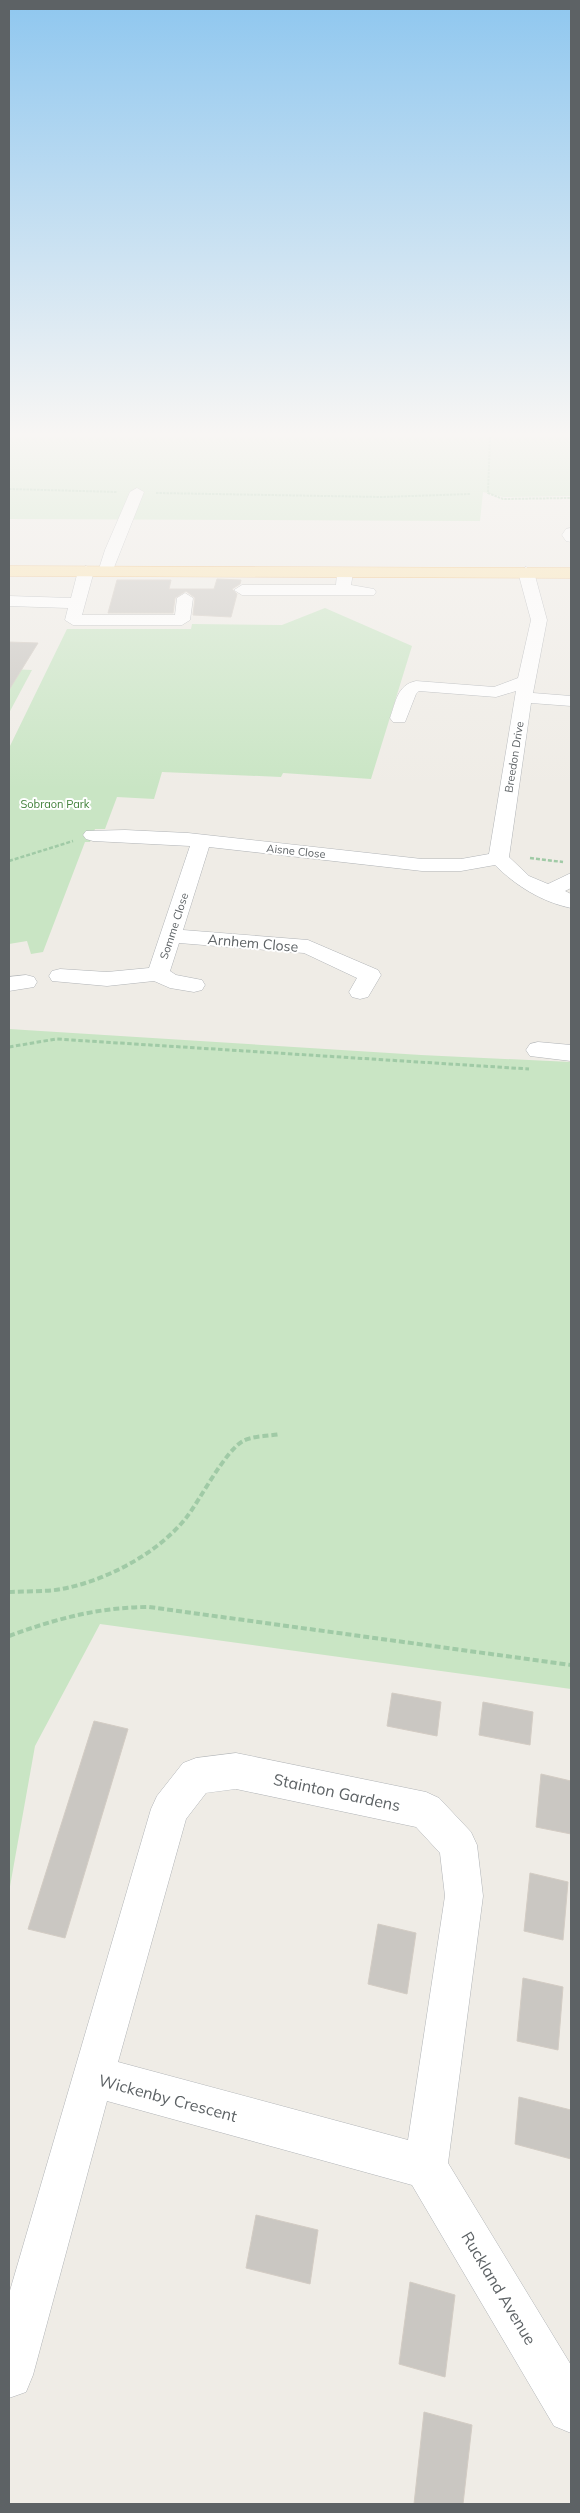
<svg xmlns="http://www.w3.org/2000/svg" width="580" height="2513" viewBox="0 0 580 2513" font-family="Mulish,sans-serif">
  <style>
    .green { fill: #c9e5c4 }
    .building { fill: #cac7c2; stroke: #d3ccc4 }
    .lines { fill: none; stroke-linecap: round; stroke-linejoin: round }
    .minor-casing { stroke: #b1b4b7; stroke-width: 1 }
    .major-casing { stroke: #eab064; stroke-width: 1 }
    .path-far3 { stroke: #a0caa6; stroke-width: 2; stroke-dasharray: 2.5 1; stroke-linecap: butt }
    .path-far2 { stroke: #a0caa6; stroke-width: 2.5; stroke-dasharray: 4 2; stroke-linecap: butt }
    .path-far1 { stroke: #a0caa6; stroke-width: 3; stroke-dasharray: 4.5 2.5; stroke-linecap: butt }
    .path { stroke: #a0caa6; stroke-width: 4; stroke-dasharray: 6 3; stroke-linecap: butt }
    .minor { fill: #fff; fill-rule: evenodd }
    .major { fill: #fae3af; fill-rule: evenodd }
    .labels { text-anchor: middle; stroke-width: 4; stroke-linejoin: round; paint-order: stroke }
    .far-street-label { font-size: 11px; fill: #5d6265; stroke: #fff }
    .far-park-label { font-size: 11px; fill: #408039; stroke: #fff }
    .street-label { font-size: 14px; fill: #5d6265; stroke: #fff }
    .near-street-label { font-size: 16px; fill: #5d6265; stroke: #fff }
  </style>
  <rect width="100%" height="100%" fill="#efece6"/>
  <path class="green" d="M9 437H571V496L503 497 483 492 480 521 9 519Z
    M325 608 412 646 371 779 283 773 281 777 162 772 154 799 117 797 105 829H95L90 842H85L43 952 31 954 27 941 9 944V748L67 629H191L192 624 282 625Z
    M9 669 32 670 9 713Z
    M9 1029 421 1055 571 1062V1689L100 1624 35 1746 9 1892Z"/>
  <path class="building" d="M217 579 241 580 240 584 232 589 237 594 231 617 193 615 195 598 186 591 175 598 173 613H108L117 580H171L169 589H214Z
    M9 642 38 643 9 690Z
    M392 1693 441 1702 437 1736 387 1726Z
    M483 1702 533 1712 530 1745 479 1735Z
    M94 1721 128 1729 65 1938 28 1929Z
    M541 1774 571 1781V1834L536 1827Z
    M530 1873 568 1882 563 1940 524 1931Z
    M378 1924 416 1933 407 1994 368 1984Z
    M523 1978 563 1987 558 2050 517 2041Z
    M519 2097 571 2110V2159L515 2144Z
    M256 2215 318 2230 310 2284 246 2268Z
    M410 2282 455 2295 445 2377 399 2364Z
    M424 2412 472 2425 463 2504H414Z"/>
  <g class="lines">
    <defs>
      <path id="minor" d="M137 488 144 492 111 575H101L98 572 105 550 130 492Z
        M571 528V542L566 541 562 535 566 529Z
        M86 566 94 571 82 615H175L177 598 185 593 193 598 190 620 182 625H73L65 620 68 608 9 606V596L71 598 78 571Z
        M526 567 534 572 547 620 533 693 571 696V706L531 703 509 857 529 876 548 884 571 873V888L565 891 571 894V908C542 902 516 886 495 865L461 871H422L209 847 183 930 308 940 378 970 381 975 368 997 360 999 352 997 349 992 357 978 304 953 179 943 170 971 176 975 202 980 205 985 202 990 194 992 170 988 154 981 107 986 52 981 49 976 52 971 60 969 107 972 149 968 190 846 93 841 86 839 83 835 86 831 125 830 188 833 422 859H461L489 854 516 691 496 697 419 691 416 694 405 722H393L390 718C396 702 397 685 416 681L494 687 518 678 531 620 518 572Z
        M345 568 353 573 351 585 374 589 376 592 374 595H242L234 590 242 585H336L337 573Z
        M26 975 34 977 37 982 34 987 9 991V977Z
        M538 1042 571 1045V1061L530 1056 526 1050 530 1044Z
        M236 1753 426 1792 439 1798 471 1832 477 1845 483 1896 448 2163 571 2365V2433L554 2426 412 2185 107 2101 33 2375 26 2392 9 2398V2294L151 1809 157 1796 183 1763 196 1758ZM236 1789 416 1827 440 1853 445 1896 408 2140 118 2062 186 1819 206 1793Z"/>
      <path id="major" d="M9 566 571 568V578L9 576Z"/>
    </defs>
    <use href="#minor" class="minor-casing"/>
    <use href="#major" class="major-casing"/>
    <path class="path-far3" d="M490 437 488 493 503 499 571 498
      M9 489 117 492
      M156 493 382 497 470 494"/>
    <path class="path-far2" d="M530 858 563 862
      M9 861 73 841"/>
    <path class="path-far1" d="M9 1047 56 1039 529 1069"/>
    <path class="path" d="M9 1592C26 1591 45 1592 62 1589 107 1580 157 1554 186 1518 200 1500 225 1451 243 1441 252 1436 269 1436 280 1434
      M9 1636C55 1619 99 1607 149 1607L571 1665"/>
    <use href="#minor" class="minor"/>
    <use href="#major" class="major"/>
  </g>
  <linearGradient id="sky" x2="0" y2="1"><stop stop-color="#8fc7ef"/><stop offset="0.55" stop-color="#f8f6f4"/><stop offset="1" stop-color="#f8f6f4" stop-opacity="0"/></linearGradient>
  <rect width="580" height="789" fill="url(#sky)"/>
  <g class="labels">
    <g class="far-street-label">
      <text transform="translate(514 757) rotate(-81)" y="4">Breedon Drive</text>
      <text transform="translate(296 851) rotate(6)" y="4">Aisne Close</text>
      <text transform="translate(174 926) rotate(-72)" y="4">Somme Close</text>
    </g>
    <g class="far-park-label">
      <text x="55" y="808">Sobraon Park</text>
    </g>
    <g class="street-label">
      <text transform="translate(253 943) rotate(5)" y="5">Arnhem Close</text>
    </g>
    <g class="near-street-label">
      <text transform="translate(337 1792) rotate(12)" y="6">Stainton Gardens</text>
      <text transform="translate(168 2098) rotate(15)" y="6">Wickenby Crescent</text>
      <text transform="translate(499 2288) rotate(59)" y="6">Ruckland Avenue</text>
    </g>
  </g>
  <rect width="580" height="2513" fill="none" stroke="#5d6265" stroke-width="20"/>
</svg>
